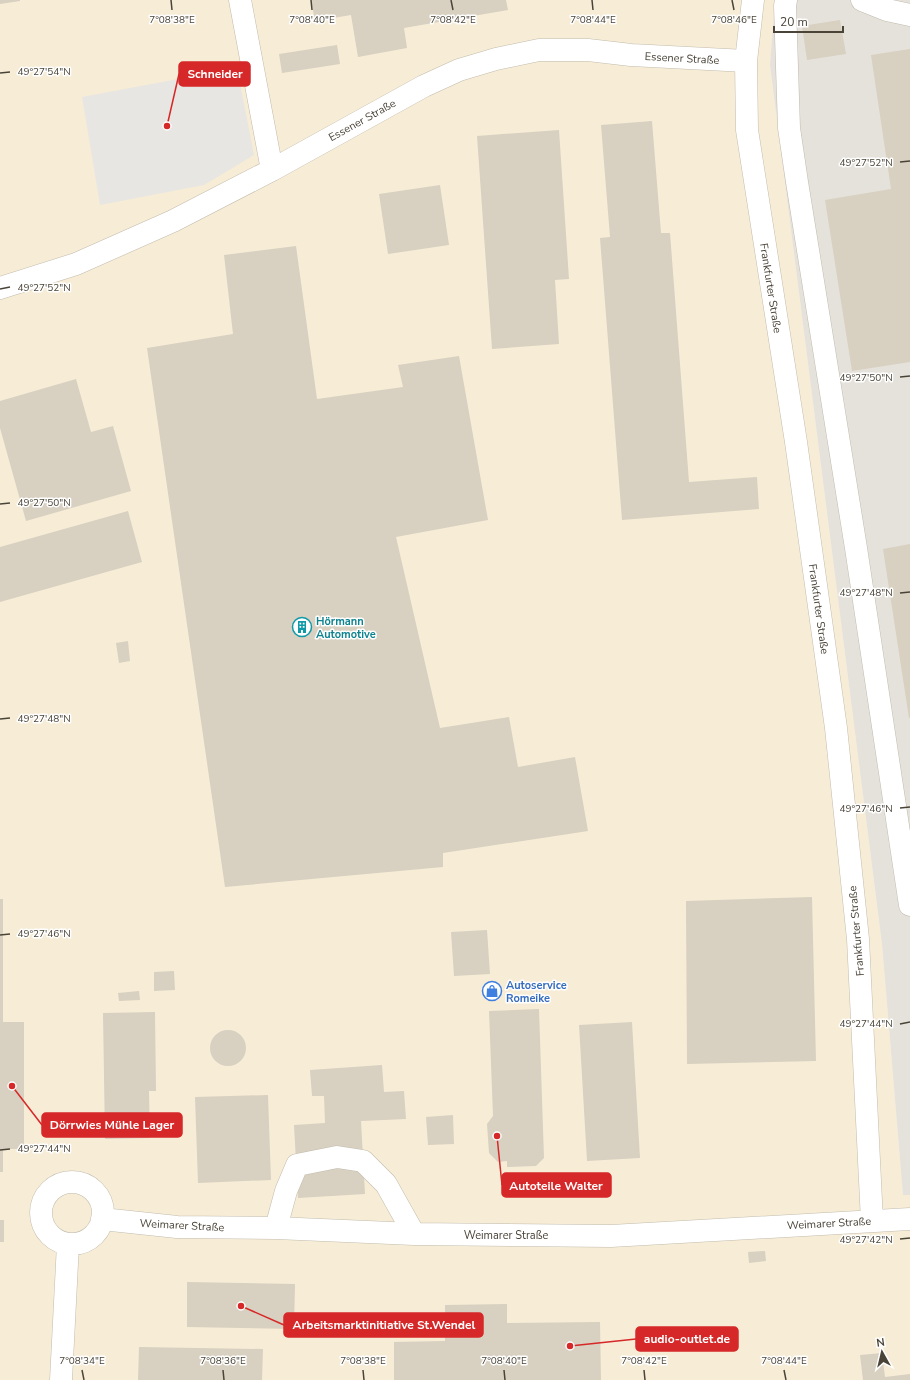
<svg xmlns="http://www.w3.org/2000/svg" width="910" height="1380" viewBox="0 0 910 1380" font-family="'Nunito Sans',sans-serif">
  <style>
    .commercial { fill: #f7ecd6 }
    .industrial { fill: #e5e2dc }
    .parking { fill: #e7e6e2 }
    .building { fill: #d8d0c0 }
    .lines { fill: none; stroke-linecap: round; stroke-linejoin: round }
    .minor-casing { stroke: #c2bcad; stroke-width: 23 }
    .minor { stroke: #fff; stroke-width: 22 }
    .ticks { fill: none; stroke: #4a4438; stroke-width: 1.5 }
    .labels { text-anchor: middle; stroke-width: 3; stroke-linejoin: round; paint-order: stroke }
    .street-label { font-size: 11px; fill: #4a4438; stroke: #fff }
    .culture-label { font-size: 11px; font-weight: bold; fill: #0d838f; stroke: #fff; text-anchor: start }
    .shop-label { font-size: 11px; font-weight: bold; fill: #366cbe; stroke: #fff; text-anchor: start }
    .ticks-label { font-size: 10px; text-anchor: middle; fill: #4a4438; stroke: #fff; stroke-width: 3; stroke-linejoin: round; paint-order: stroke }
    .leader { fill: none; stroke: #d62828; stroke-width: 1.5 }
    .callout-dot { fill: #d62828; stroke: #fff; stroke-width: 1.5 }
    .callout { fill: #d62828; stroke: #d62828; stroke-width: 1.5 }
    .callout-label { font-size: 12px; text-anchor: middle; font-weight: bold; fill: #fff }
  </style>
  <rect width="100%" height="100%" fill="#f6f3eb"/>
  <path class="commercial" d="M0 0H775L770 65 882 944 903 1195H910V1380H0Z"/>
  <path class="industrial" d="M775 0H910V1195H903L882 944 770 65Z"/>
  <path class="parking" d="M237 68 254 155 204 185 100 205 82 97Z"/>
  <path class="building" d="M0 0H20V1L0 4Z
    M311 0H506L508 10 404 28 407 48 358 57 351 15 315 21Z
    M840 20 846 54 807 60 802 26Z
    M337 45 340 64 282 73 279 54Z
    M910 49V362L852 371 825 200 891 189 871 55Z
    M652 121 661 233H670L689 482 757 477 759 509 622 520 600 238 610 237 601 125Z
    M559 130 569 279 555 280 559 344 492 349 477 136Z
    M440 185 449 245 388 254 379 194Z
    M296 246 317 399 403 387 398 365 459 356 488 520 396 537 440 728 509 717 518 767 575 757 588 831 443 853V867L225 887 147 348 233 334 224 255Z
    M76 379 91 432 113 426 131 491 26 521 0 428V401Z
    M128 511 142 562 0 602V547Z
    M910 544V718H909L883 549Z
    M128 641 130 661 119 663 116 643Z
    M812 897 816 1061 687 1064 686 901Z
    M0 899H3V1022H24V1149H3V1172H0Z
    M487 930 490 974 454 976 451 932Z
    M174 971 175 990 154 991V972Z
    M139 991 140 1000 119 1001 118 993Z
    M539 1009 544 1158 536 1166 507 1167V1161L498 1162 489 1153 487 1124 493 1116 489 1011Z
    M155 1012 156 1091H149L150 1138 105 1139 103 1013Z
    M632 1022 640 1158 587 1161 579 1025Z
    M210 1048a18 18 0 1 1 36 0a18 18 0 1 1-36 0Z
    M382 1065 384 1092 404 1091 406 1119 361 1121 365 1194 298 1198 294 1125 325 1123 324 1096H312L310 1070Z
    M268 1095 271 1180 198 1183 195 1097Z
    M453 1115 454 1144 428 1145 426 1117Z
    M0 1220H4V1242H0Z
    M765 1251 766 1261 749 1263 748 1252Z
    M187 1282 295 1284 294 1329 187 1327Z
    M507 1304V1323L600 1322 601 1380H394V1342L445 1341V1305Z
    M139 1347 263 1349 262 1380H138Z
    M882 1353 885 1377 910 1374V1380H863L860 1355Z"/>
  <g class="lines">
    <defs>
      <path id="minor" d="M240 0 272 170
        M753 0 746 61 747 130 796 442 836 728 858 939 872 1221
        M786 0 785 6 789 128 797 182 856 548 910 905
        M862 0 887 10 910 15
        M0 288 76 264 173 221 272 170 424 86 459 70 496 59 539 50H588L631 55 746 61
        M41 1213a31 31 0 1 1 62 0a31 31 0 1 1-62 0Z
        M102 1219 177 1227 276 1228 414 1234 611 1236 910 1219
        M276 1228 286 1191 297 1165 337 1157 363 1161 386 1184 414 1234
        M61 1380 68 1244"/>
    </defs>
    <use href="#minor" class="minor-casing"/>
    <use href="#minor" class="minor"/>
  </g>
  <path class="ticks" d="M171 0 172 10M311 0 312 10M451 0 453 10M592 0 593 10M732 0 734 10M0 73 10 72M900 162 910 161M0 289 10 287M900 377 910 376M0 504 10 503M900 593 910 592M0 719 10 718M900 808 910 807M0 935 10 934M900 1024 910 1022M0 1150 10 1149M900 1239 910 1238M82 1370 84 1380M223 1370 224 1380M363 1370 364 1380M504 1370 505 1380M644 1370 645 1380M784 1370 786 1380"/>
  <defs>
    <symbol id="building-ring" viewBox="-11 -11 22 22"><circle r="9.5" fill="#fff" stroke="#0f9aa8" stroke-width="1.5"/><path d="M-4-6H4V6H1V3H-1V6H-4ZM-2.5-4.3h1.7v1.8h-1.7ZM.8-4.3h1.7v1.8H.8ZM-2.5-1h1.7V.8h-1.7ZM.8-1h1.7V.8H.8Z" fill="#0f9aa8"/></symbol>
    <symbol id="shop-ring" viewBox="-11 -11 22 22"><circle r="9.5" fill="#fff" stroke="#3f7fe0" stroke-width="1.5"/><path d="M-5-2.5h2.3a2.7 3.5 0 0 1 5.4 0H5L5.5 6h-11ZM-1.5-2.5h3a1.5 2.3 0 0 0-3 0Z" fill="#3f7fe0"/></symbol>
  </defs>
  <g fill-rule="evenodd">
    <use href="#building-ring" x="291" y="616" width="22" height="22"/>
    <use href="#shop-ring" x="481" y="980" width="22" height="22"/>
  </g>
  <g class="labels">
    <g class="street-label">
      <text transform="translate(682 58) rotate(3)" y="4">Essener Straße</text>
      <text transform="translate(362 120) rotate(-29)" y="4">Essener Straße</text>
      <text transform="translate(771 288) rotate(81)" y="4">Frankfurter Straße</text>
      <text transform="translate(819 609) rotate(82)" y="4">Frankfurter Straße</text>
      <text transform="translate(856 931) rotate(-95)" y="4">Frankfurter Straße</text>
      <text transform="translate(829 1223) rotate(-3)" y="4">Weimarer Straße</text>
      <text transform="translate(182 1225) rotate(3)" y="4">Weimarer Straße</text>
      <text x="506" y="1239">Weimarer Straße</text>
    </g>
    <g class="culture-label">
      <text x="316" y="625">Hörmann<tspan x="316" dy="13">Automotive</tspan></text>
    </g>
    <g class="shop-label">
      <text x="506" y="989">Autoservice<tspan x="506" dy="13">Romeike</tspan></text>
    </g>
  </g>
  <g class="ticks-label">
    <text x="172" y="23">7°08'38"E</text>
    <text x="312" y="23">7°08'40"E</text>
    <text x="453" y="23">7°08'42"E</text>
    <text x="593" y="23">7°08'44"E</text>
    <text x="734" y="23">7°08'46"E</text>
    <text x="44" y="75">49°27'54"N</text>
    <text x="866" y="166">49°27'52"N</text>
    <text x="44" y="291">49°27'52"N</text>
    <text x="866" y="381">49°27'50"N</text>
    <text x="44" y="506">49°27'50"N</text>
    <text x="866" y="596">49°27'48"N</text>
    <text x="44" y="722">49°27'48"N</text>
    <text x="866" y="812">49°27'46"N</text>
    <text x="44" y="937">49°27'46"N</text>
    <text x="866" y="1027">49°27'44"N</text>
    <text x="44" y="1152">49°27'44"N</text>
    <text x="866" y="1243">49°27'42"N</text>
    <text x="82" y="1364">7°08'34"E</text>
    <text x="223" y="1364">7°08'36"E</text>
    <text x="363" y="1364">7°08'38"E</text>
    <text x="504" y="1364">7°08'40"E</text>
    <text x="644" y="1364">7°08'42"E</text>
    <text x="784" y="1364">7°08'44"E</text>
  </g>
  <path class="leader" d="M167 126L179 74M12 1086L42 1125M497 1136L502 1185M241 1306L284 1325M570 1346L636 1339"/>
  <g class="callout-dot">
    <circle cx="167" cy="126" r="4"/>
    <circle cx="12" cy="1086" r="4"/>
    <circle cx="497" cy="1136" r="4"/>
    <circle cx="241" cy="1306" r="4"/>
    <circle cx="570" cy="1346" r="4"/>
  </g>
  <g class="callout">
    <rect x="179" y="62" width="71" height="24" rx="4"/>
    <rect x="42" y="1113" width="140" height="24" rx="4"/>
    <rect x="502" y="1173" width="109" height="24" rx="4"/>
    <rect x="284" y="1313" width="199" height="24" rx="4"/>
    <rect x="636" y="1327" width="102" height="24" rx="4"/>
  </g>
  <g class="callout-label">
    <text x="215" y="78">Schneider</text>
    <text x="112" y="1129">Dörrwies Mühle Lager</text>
    <text x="556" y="1190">Autoteile Walter</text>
    <text x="384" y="1329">Arbeitsmarktinitiative St.Wendel</text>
    <text x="687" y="1343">audio-outlet.de</text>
  </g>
  <g transform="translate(882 1352) rotate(352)" stroke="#ffffff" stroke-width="3" paint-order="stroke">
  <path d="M0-3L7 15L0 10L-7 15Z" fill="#4a4438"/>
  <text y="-6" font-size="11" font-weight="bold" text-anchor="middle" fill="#4a4438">N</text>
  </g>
  <path d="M774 26v6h69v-6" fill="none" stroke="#4a4438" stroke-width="2"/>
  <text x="780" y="26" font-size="12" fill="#4a4438" stroke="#ffffff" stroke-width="3" paint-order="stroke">20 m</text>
</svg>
